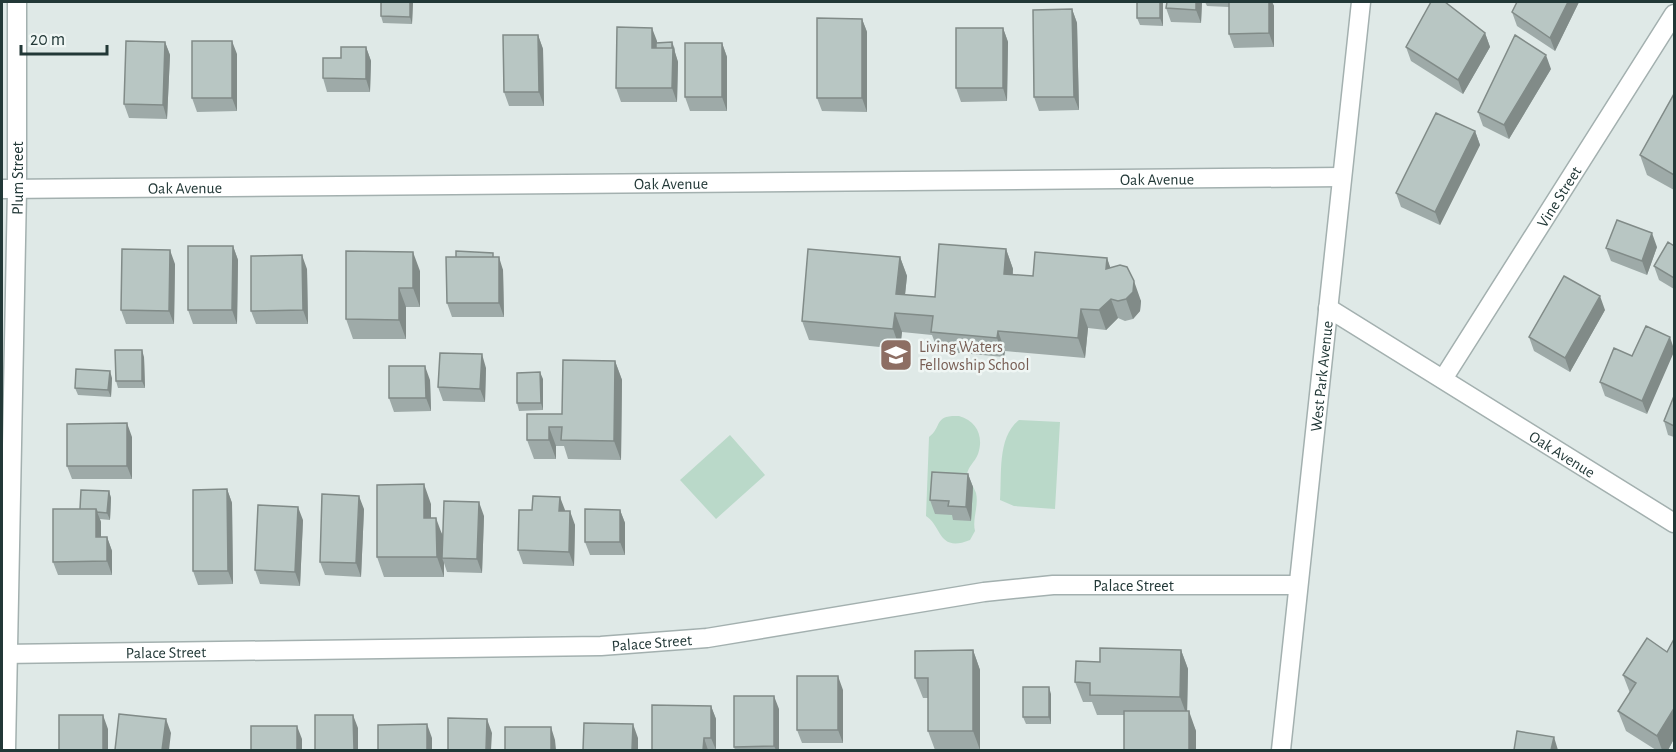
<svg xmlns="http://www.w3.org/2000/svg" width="1676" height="752" viewBox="0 0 1676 752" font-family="'Alegreya Sans',sans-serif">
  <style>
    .green { fill: #bad9c9 }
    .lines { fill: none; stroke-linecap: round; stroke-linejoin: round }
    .minor-casing { stroke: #a3b0af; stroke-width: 21 }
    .minor { stroke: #fff; stroke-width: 18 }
    .wall { fill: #9eaaa8 }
    .shaded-wall { fill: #818b88 }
    .building { fill: #b8c6c3; stroke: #818b88; stroke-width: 1.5 }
    .labels { text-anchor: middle; stroke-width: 5; stroke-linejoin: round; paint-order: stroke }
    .street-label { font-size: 16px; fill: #223837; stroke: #eff6f4 }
    .education-label { font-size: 16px; fill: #785e54; stroke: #eff6f4; text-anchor: start }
  </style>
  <rect width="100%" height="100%" fill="#dfe9e7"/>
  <path class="green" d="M959 416C977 421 984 437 978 454 975 462 968 466 967 475 969 481 974 487 976 493 979 506 972 519 975 531L970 540C938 553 942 526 926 516L929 437C943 426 933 415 959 416Z
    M1019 420 1060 422 1055 509 1014 506 1000 500C1002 475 997 437 1019 420Z
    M730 435 765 475 716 519 680 480Z"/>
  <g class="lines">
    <defs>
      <g id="minor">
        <path id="s1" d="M2 189 1341 177"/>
        <path id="s2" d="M1328 308 1674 523"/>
        <path id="s3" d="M1443 379 1674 14"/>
        <path id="s4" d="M2 654 601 646 707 638 984 592 1053 585H1297"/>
        <path id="s5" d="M6 750 17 190V2"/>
        <path id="s6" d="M1281 750 1361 2"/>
      </g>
    </defs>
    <use href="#minor" class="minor-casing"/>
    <use href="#minor" class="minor"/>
  </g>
  <path class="wall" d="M413 2 412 24 383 23 381 16Z
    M1137 2H1163V26L1140 25 1137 18Z
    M1202 2 1201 23 1171 22 1166 8Z
    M1205 2H1272L1274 6V47L1234 48 1229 34V7L1207 6Z
    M1517 2H1579L1555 51 1517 26 1512 12Z
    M1072 9 1077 23 1079 110 1039 111 1034 97Z
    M862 19 867 32V112L822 111 817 98Z
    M1003 28 1008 42 1007 101 961 102 956 88Z
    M1485 33 1490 47 1463 94 1411 61 1406 47Z
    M538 35 543 49 544 106H509L504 92Z
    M657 41V43L672 42 675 49V53L678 62 677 102H621L616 88Z
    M165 42 170 55 167 119 129 118 124 104Z
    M722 43 727 57V111H690L685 97Z
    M366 47 371 61 370 92H327L323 78Z
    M237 54V111L197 112 192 98Z
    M1551 69 1509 139 1483 126 1478 112Z
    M1674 94V190L1647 175 1640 155Z
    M1475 131 1480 145 1440 225 1401 207 1396 193Z
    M233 246 238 260 237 324H193L188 310Z
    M1674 246V289L1659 280 1654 266Z
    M1657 247 1647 275 1611 261 1606 248Z
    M1006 249 1013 269V275L1033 276 1107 258 1110 268 1141 301 1140 311 1133 319 1125 321 1118 318 1106 330 1088 328 1085 358 1005 351 1004 357 938 351 932 335 902 332 900 349 809 340 802 321 900 257 907 276 905 295 935 297Z
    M495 257 503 270 504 317H452L447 303Z
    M175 264 174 324H126L121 310Z
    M307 269 308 324H256L251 311Z
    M420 271V307H406V339H353L346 319Z
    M1605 310 1570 372 1534 351 1529 337Z
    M1632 356 1647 414 1605 396 1600 382Z
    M144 357 145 388H118L116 381Z
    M615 361 622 380 621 460 568 459 564 446H556V459H534L527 440 562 414Z
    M486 368 485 402 443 401 438 387Z
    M112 378 111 397 78 395 75 388Z
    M543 379V410L519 411 517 403Z
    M430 380 431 411 394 412 389 398Z
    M1674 396V437L1668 435 1664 421Z
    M132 437V479H72L67 466Z
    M968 474 973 487 971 521 953 520 952 515 935 514 930 500Z
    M227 489 232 503 233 584 198 585 193 571Z
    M109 491 111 498 110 520 100 519 101 522V537H107L112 551V575H58L53 562Z
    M431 504V518L443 535 484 516 482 573 447 572 444 563V577H384L377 557Z
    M364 509 361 577 325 575 320 562Z
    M620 510 625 523V555H590L585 542Z
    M565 511 575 525 574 566 523 564 518 550Z
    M303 520 300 586 260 584 255 570Z
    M1674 639V739L1668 750H1656L1626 731 1618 711 1630 693 1623 675 1667 652Z
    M973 650 980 670V750H935L928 731V698H923L915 678Z
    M1181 650 1188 669 1187 711 1196 731 1124 715H1097L1092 702H1083L1075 682 1100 662Z
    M843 690V743H802L797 730Z
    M1051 694V724H1026L1023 717Z
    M711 706 716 719V750H652Z
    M779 709V750H735L734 747Z"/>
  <path class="shaded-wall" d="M410 2H413L412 24 410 17Z
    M1160 2H1163V26L1160 18Z
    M1196 2H1202L1201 23 1196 10Z
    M1269 2H1272L1274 6V47L1269 33Z
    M1568 2H1579L1555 51 1550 38Z
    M1072 9 1077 23 1079 110 1074 97Z
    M862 19 867 32V112L862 98Z
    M652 28 657 41V61L652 48Z
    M1003 28 1008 42 1007 101 1003 88Z
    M1485 33 1490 47 1463 94 1458 80Z
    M538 35 543 49 544 106 539 92Z
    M232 41 237 54V111L232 98Z
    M165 42 170 55 167 119 163 105Z
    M672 42 678 62 677 102 672 88Z
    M722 43 727 57V111L722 97Z
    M366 47 371 61 370 92 366 79Z
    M1546 55 1551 69 1509 139 1504 125Z
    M1475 131 1480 145 1440 225 1435 212Z
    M1652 233 1657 247 1647 275 1642 261Z
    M233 246 238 260 237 324 232 310Z
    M1006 249 1013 269 1011 293 1004 274Z
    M170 250 175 264 174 324 169 311Z
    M413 252 420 271V307L413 288Z
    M302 255 307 269 308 324 303 310Z
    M499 257 503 270 504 317 499 303Z
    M900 257 907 276 903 313 896 294Z
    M1107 258 1114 278 1106 269Z
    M1134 281 1141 301 1140 311 1133 319 1126 299Z
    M399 288 406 307V339L399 320Z
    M1600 296 1605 310 1570 372 1565 358Z
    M1111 299 1118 318 1106 330 1099 310Z
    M1081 309 1088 328 1085 358 1078 338Z
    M895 313 902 332 900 349 893 329Z
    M998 331 1005 351 1004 357 997 338Z
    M1670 337 1674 349V352L1647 414 1642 401Z
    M142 350 144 357 145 388 142 381Z
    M482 354 486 368 485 402 480 389Z
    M615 361 622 380 621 460 614 441Z
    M425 366 430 380 431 411 426 398Z
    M110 371 112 378 111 397 108 390Z
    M540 372 543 379V410L541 403Z
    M127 423 132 437V479L127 466Z
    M549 427 556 446V459L549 440Z
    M968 474 973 487 971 521 966 507Z
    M424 484 431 504V537L424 518Z
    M227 489 232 503 233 584 228 571Z
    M109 491 111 498 110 520 107 513Z
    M359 496 364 509 361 577 356 563Z
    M560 497 565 510 564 524 559 511Z
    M479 502 484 516 482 573 477 559Z
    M298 507 303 520 300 586 295 572Z
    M96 509 101 522V551L96 537Z
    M620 510 625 523V555L620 542Z
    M570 511 575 525 574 566 569 552Z
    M436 518 443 537 442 558 444 563V577L437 557Z
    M107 537 112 551V575L107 561Z
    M973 650 980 670V750L973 731Z
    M1181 650 1188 669 1187 716 1180 697Z
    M838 676 843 690V743L838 730Z
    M1049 687 1051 694V724L1049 717Z
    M774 696 779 709V750H776L774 746Z
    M711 706 716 719V750L711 738Z
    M1673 710 1674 713V739L1668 750H1662L1657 736Z
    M1189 711 1196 731V750H1189Z
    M103 715 108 729V750H103Z
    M353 715 358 728V750H354Z
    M166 719 171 733 169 750H162Z
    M487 719 492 733 491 750H486Z
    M427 724 432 738V750H427Z
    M633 724 638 738V750H632Z
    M297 726 302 739V750H297Z
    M551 727 555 740 556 750H551Z
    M1554 737 1558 750H1551Z
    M704 738 708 750H703Z"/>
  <path class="building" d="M381 2H410V17L381 16Z
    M1137 2H1160V18H1137Z
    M1167 2H1196V10L1166 8Z
    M1229 2H1269V33L1229 34Z
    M1431 2H1445L1485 33 1458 80 1406 47Z
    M1517 2H1568L1550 38 1512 12Z
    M1072 9 1074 97H1034L1033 10Z
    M817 18 862 19V98H817Z
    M617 27 652 28V48H673L672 88H616Z
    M956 28H1003V88H956Z
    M503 35H538L539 92H504Z
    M1515 35 1546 55 1504 125 1478 112Z
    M126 41 165 42 163 105 124 104Z
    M192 41H232V98H192Z
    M672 42V48H656V43Z
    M685 43H722V97H685Z
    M341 47H366V79L323 78V58H341Z
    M1674 94V175L1640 155Z
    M1436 113 1475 131 1435 212 1396 193Z
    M1617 220 1652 233 1642 261 1606 248Z
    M1668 242 1674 246V278L1654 266Z
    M939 244 1006 249 1004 274 1033 276 1035 252 1107 258 1106 269 1120 265 1127 267 1134 281 1133 292 1126 299 1118 301 1111 299 1099 310 1081 309 1078 338 998 331 997 338 931 332 933 316 895 313 893 329 802 321 808 249 900 257 896 294 935 297Z
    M188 246H233L232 310H188Z
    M122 249 170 250 169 311 121 310Z
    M346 251 413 252V288H399V320L346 319Z
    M456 251 493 253V257H456Z
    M302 255 303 310 251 311V256Z
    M446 257H499V303H447Z
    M1564 276 1600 296 1565 358 1529 337Z
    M1646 326 1670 337 1642 401 1600 382 1614 348 1632 356Z
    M115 350H142V381H116Z
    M440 353 482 354 480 389 438 387Z
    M563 360 615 361 614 441 561 440 562 427H549V440H527V414H562Z
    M389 366H425L426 398H389Z
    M76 369 110 371 108 390 75 388Z
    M540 372 541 403H517V373Z
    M1674 396V426L1664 421Z
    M127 423V466H67V424Z
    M932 472 968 474 966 507 948 506 949 501 930 500Z
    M424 484V518H436L437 557H377V485Z
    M227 489 228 571H193V490Z
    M81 490 109 491 107 513 97 512 96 509H80Z
    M322 494 359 496 356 563 320 562Z
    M533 496 560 497 559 511H570L569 552 518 550 519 510H532Z
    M444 501 479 502 477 559 442 558Z
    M258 505 298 507 295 572 255 570Z
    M53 509H96V537H107V561L53 562Z
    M585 509 620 510V542H585Z
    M1647 638 1667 652 1674 639V711L1673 710 1657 736 1618 711 1636 683 1623 675Z
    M1100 648 1181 650 1180 697 1090 695V683L1075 682 1076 661 1100 662Z
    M973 650V731H928V678H915V651Z
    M797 676H838V730H797Z
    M1023 687H1049V717H1023Z
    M734 696H774V746L734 747Z
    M652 705 711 706V738H704L703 750H652Z
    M1124 711H1189V750H1124Z
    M119 714 166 719 162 750H115Z
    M59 715H103V750H59Z
    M315 715H353L354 750H315Z
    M448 718 487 719 486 750H448Z
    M584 723 633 724 632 750H583Z
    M427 724V750H378V725Z
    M251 726H297V750H251Z
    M505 727H551V750H505Z
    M1517 731 1554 737 1551 750H1514Z"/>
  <defs>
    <symbol id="school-square" viewBox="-11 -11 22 22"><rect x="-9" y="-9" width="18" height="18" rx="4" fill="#8d6e63" stroke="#eff6f4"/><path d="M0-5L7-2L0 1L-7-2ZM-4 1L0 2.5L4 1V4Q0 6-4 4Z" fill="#fff"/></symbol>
  </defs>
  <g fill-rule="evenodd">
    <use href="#school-square" x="877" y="336" width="38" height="38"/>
  </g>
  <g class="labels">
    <g class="street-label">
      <text dy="6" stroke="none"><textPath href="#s5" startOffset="572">Plum Street</textPath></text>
      <text dy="6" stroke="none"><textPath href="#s1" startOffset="1155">Oak Avenue</textPath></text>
      <text dy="6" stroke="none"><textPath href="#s1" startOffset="669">Oak Avenue</textPath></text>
      <text dy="6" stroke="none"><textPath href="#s1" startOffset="183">Oak Avenue</textPath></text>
      <text dy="6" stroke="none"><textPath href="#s3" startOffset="216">Vine Street</textPath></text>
      <text dy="6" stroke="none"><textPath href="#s6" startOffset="376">West Park Avenue</textPath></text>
      <text dy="6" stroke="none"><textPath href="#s2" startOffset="276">Oak Avenue</textPath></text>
      <text dy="6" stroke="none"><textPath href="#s4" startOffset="1136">Palace Street</textPath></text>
      <text dy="6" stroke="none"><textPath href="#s4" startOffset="650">Palace Street</textPath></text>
      <text dy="6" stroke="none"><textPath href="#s4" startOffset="164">Palace Street</textPath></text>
    </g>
    <g class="education-label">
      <text x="919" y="352">Living Waters<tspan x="919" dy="18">Fellowship School</tspan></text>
    </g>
  </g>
  <rect width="1676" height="752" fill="none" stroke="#223837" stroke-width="6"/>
  <path d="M21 45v9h86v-9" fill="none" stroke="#223837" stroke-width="3"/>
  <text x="30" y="45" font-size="18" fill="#223837" stroke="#eff6f4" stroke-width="4.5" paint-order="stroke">20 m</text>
</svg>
